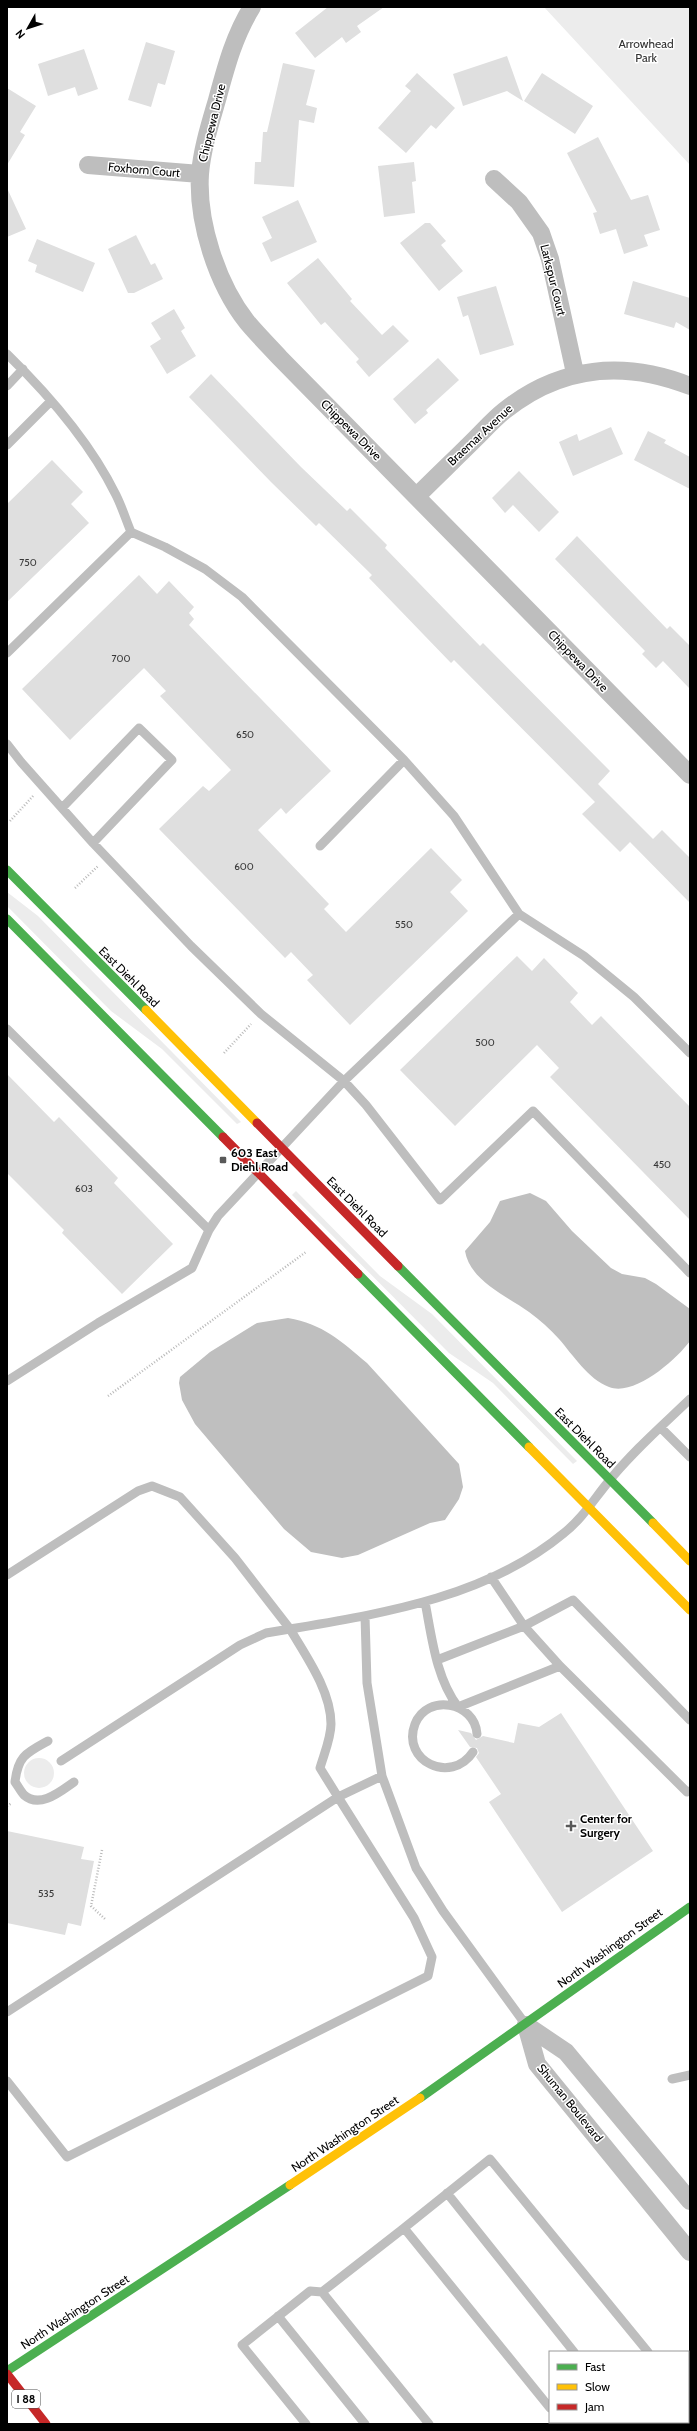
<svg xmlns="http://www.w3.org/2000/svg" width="697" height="2431" viewBox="0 0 697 2431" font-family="Cabin,sans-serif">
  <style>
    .green { fill: #ececec }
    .water { fill: #bfbfbf }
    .building { fill: #dfdfdf }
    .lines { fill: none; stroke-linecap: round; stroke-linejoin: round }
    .path { stroke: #b9b9b9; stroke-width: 2.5; stroke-dasharray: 1 2; stroke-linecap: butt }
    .lane { stroke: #bebebe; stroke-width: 9 }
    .street { stroke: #bebebe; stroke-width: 18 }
    .fast { stroke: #4caf50; stroke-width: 9 }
    .slow { stroke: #ffc107; stroke-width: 9 }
    .jam { stroke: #c62828; stroke-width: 9 }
    .poi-dot { fill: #595959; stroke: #fff; stroke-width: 1.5 }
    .labels { text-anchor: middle; stroke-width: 3; stroke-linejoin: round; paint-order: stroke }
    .number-label { font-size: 10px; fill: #383838 }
    .shield { fill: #fff; stroke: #4c4c4c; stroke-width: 1 }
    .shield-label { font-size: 11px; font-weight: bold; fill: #000 }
    .park-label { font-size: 12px; fill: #333; stroke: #fff }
    .street-label { font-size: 12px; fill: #000; stroke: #fff }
    .poi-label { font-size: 12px; font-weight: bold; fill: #000; stroke: #fff; text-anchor: start }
  </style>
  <rect width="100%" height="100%" fill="#fff"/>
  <path class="green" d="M544 7H690V165Z
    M7 892 38 916 241 1122 237 1124 162 1049 111 1011 7 906Z
    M296 1191 380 1276 432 1314 577 1461 573 1464 493 1383 449 1353 292 1195Z
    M24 1773a15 15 0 1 1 30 0a15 15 0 1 1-30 0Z"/>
  <path class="water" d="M530 1193 546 1201 572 1231 611 1268 622 1274 645 1278 656 1284 690 1309V1341C676 1360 634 1397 609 1387 588 1379 573 1355 559 1339 550 1329 540 1320 529 1312 507 1296 470 1281 465 1251L490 1222 500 1201Z
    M288 1318C323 1324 341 1341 367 1363L459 1464 463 1487 459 1499 445 1520 430 1523 358 1555 342 1558 311 1552 284 1529 195 1424 182 1400 179 1383 180 1377 210 1352 257 1323Z"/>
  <path class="building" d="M328 7H384L357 26 361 32 346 43 342 37 315 58 295 33Z
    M146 42 175 51 165 85 158 83 151 107 128 100Z
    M84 49 98 89 78 96 75 87 48 96 38 64Z
    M507 56 523 101 507 91 463 106 453 74Z
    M283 63 315 70 306 105 317 108 314 123 299 120 294 187 254 184 255 162H261L263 132H267Z
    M417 73 455 108 436 129 431 125 406 153 378 128 411 91 405 86Z
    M542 73 593 106 575 134 524 101Z
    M7 88 36 106 20 132 25 135 7 165Z
    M598 137 631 200 648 195 660 230 644 235 648 246 624 254 616 229 600 234 593 213 597 212 567 153Z
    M414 162 416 181 412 182 415 213 384 217 378 166Z
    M7 188 26 229 7 237Z
    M298 200 317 242 271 262 262 243 272 238 262 217Z
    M425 223H430L446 241 441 245 463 271 439 291 400 243Z
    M136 235 151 265 155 263 163 279 134 293H128L108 249Z
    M37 239 95 263 83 292 35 272 37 265 28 261Z
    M318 258 352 299 350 301 382 335 393 325 409 341 369 377 356 362 359 359 325 322 321 325 287 283Z
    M633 281 690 298V330L676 322 674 328 624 314Z
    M496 286 514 345 480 355 468 315 463 317 457 297Z
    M174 309 185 328 181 331 196 356 167 374 150 346 161 339 151 323Z
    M438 358 459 380 426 410 428 413 415 424 393 399Z
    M211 374 301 467 347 511 350 508 387 545 385 548 480 646 483 643 610 771 598 784 653 839 662 830 690 858V903L630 842 620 852 582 814 595 802 454 660 451 663 369 578 372 575 319 523 316 526 271 482 189 397Z
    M611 427 623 454 573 476 559 442 577 434 579 441Z
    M648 431 666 440 664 443 690 457V489L634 460Z
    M52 460 83 492 71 504 89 523 7 602V504Z
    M519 471 559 512 539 532 513 505 505 513 492 498Z
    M577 536 667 629 670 626 690 646V689L663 661 656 668 642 654 645 651 555 559Z
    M139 575 157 594 169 581 194 607 189 613 194 619 189 625 331 771 286 814 281 808 258 830 329 904 324 909 346 932 431 848 462 880 450 892 468 911 350 1025 307 980 313 975 291 952 285 958 159 829 203 786 209 791 231 770 160 696 166 691 144 668 70 740 22 689Z
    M517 956 532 971 544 958 578 993 570 1002 592 1025 601 1016 690 1107V1220L550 1077 559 1068 537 1045 455 1126 400 1070Z
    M7 1074 54 1122 59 1117 118 1178 114 1183 173 1244 122 1294 62 1233 64 1230 7 1173Z
    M561 1713 653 1851 562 1912 489 1802 501 1794 476 1757 479 1753 477 1748 470 1747 458 1730 471 1733 476 1740 483 1736 514 1743 518 1723 539 1727Z
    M7 1831 84 1847 81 1859 94 1861 81 1926 68 1923 65 1935 7 1923Z"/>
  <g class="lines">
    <path class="path" d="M10 821 34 795
      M75 888 98 866
      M224 1053 251 1024
      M108 1396 306 1252
      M7 1806 12 1803
      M102 1850 91 1906 105 1919"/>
    <path class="lane" d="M7 354C49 395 90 442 116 495 122 507 126 520 131 532L7 653
      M7 386 23 369
      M7 445 51 401
      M7 744 21 762 93 843 191 946 261 1014 344 1081 366 1105 440 1200 533 1111 690 1273
      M62 808 139 728 172 760 93 843
      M320 846 404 760
      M519 914 584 956 634 997 690 1053
      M7 1029 209 1230 218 1216 344 1081 519 914 454 816 404 760 242 597 205 569 165 547 131 532
      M7 1381 98 1323 192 1268 209 1230
      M661 1428 690 1457
      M7 1575 138 1491 152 1486 180 1497 235 1558 290 1629C385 1613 487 1597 564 1533 583 1518 594 1499 609 1481 633 1451 663 1425 690 1399
      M491 1577 524 1626 560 1666 687 1792 690 1791
      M425 1602C432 1638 436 1678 458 1707L560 1666
      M365 1616 367 1683 382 1776 416 1868 443 1911 526 2025
      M437 1660 524 1626 573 1600 690 1720
      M48 1741C26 1753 18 1756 15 1782 18 1786 21 1792 24 1795 40 1809 61 1791 74 1782
      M473 1752C451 1785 401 1761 415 1724 427 1693 475 1702 477 1734
      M7 2012 338 1797 320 1768C324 1754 331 1738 331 1724 331 1691 306 1656 290 1629L266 1633 240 1645 61 1761
      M672 2079 690 2075
      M7 2081 67 2157 428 1976 432 1957 414 1918 338 1797 382 1776
      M447 2193 574 2352
      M404 2228 322 2292 429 2424
      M278 2316 365 2424
      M550 2408 404 2228 490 2159 648 2352
      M688 2418 690 2419
      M562 2422 563 2424
      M630 2422 632 2424
      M306 2424 242 2345 310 2291 322 2292
      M670 2424 671 2422"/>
    <path class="street" d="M252 7C234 36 226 67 217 100 210 124 202 149 200 174 197 222 217 284 247 322 257 334 269 346 280 358L690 775
      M88 165 200 174
      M494 179 519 202 541 233 550 259 575 373
      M417 496C436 477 456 458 475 439 485 429 494 419 504 411 560 366 624 360 690 386
      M526 2025 537 2064 690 2252
      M526 2025 566 2052 690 2201"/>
    <path class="fast" d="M7 870 146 1010
      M7 919 223 1137
      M398 1266 653 1523
      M358 1274 529 1447
      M420 2098 690 1907
      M7 2371 290 2185"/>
    <path class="slow" d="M146 1010 257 1123
      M529 1447 690 1610
      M653 1523 690 1561
      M290 2185 420 2098"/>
    <path class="jam" d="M257 1123 398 1266
      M223 1137 358 1274
      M7 2374 46 2424"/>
  </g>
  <g class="poi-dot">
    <rect x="219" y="1156" width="8" height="8" rx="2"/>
    <path d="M569 1820h4v4h4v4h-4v4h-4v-4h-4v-4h4z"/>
  </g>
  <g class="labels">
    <g class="number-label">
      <text x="28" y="566">750</text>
      <text x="121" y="662">700</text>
      <text x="245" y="738">650</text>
      <text x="244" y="870">600</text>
      <text x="404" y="928">550</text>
      <text x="485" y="1046">500</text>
      <text x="662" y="1168">450</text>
      <text x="84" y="1192">603</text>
      <text x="46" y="1897">535</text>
    </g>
    <rect class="shield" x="12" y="2390" width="28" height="18" rx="3"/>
    <g class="shield-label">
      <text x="26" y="2403">I 88</text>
    </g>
    <g class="park-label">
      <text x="646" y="48">Arrowhead<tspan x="646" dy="14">Park</tspan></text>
    </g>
    <g class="street-label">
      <text transform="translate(212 123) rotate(-76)" y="4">Chippewa Drive</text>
      <text transform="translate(144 170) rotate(5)" y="4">Foxhorn Court</text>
      <text transform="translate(553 280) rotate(76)" y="4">Larkspur Court</text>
      <text transform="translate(351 430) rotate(45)" y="4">Chippewa Drive</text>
      <text transform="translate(480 435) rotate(-43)" y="4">Braemar Avenue</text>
      <text transform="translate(578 661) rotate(46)" y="4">Chippewa Drive</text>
      <text transform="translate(129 977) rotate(45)" y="4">East Diehl Road</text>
      <text transform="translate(357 1207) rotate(45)" y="4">East Diehl Road</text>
      <text transform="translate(585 1438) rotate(45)" y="4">East Diehl Road</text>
      <text transform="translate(610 1948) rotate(-36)" y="4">North Washington Street</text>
      <text transform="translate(570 2103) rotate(51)" y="4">Shuman Boulevard</text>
      <text transform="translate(345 2134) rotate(-34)" y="4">North Washington Street</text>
      <text transform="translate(75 2312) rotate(-33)" y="4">North Washington Street</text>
    </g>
    <g class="poi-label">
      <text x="231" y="1157">603 East<tspan x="231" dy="14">Diehl Road</tspan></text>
      <text x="580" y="1823">Center for<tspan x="580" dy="14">Surgery</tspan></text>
    </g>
  </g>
  <rect width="697" height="2431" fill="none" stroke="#000000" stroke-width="16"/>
  <rect x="549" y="2351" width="140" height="72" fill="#ffffff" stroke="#999999"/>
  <rect x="557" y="2364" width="20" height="6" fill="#4caf50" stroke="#999999"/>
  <text x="585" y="2371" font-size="12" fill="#000000">Fast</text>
  <rect x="557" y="2384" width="20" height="6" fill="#ffc107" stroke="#999999"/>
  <text x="585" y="2391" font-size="12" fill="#000000">Slow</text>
  <rect x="557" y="2404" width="20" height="6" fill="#c62828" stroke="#999999"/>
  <text x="585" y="2411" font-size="12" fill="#000000">Jam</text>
  <g transform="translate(28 28) rotate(231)" stroke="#ffffff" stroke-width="3" paint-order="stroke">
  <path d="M0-3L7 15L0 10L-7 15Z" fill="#000000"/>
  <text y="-6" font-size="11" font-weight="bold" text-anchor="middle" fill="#000000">N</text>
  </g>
</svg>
